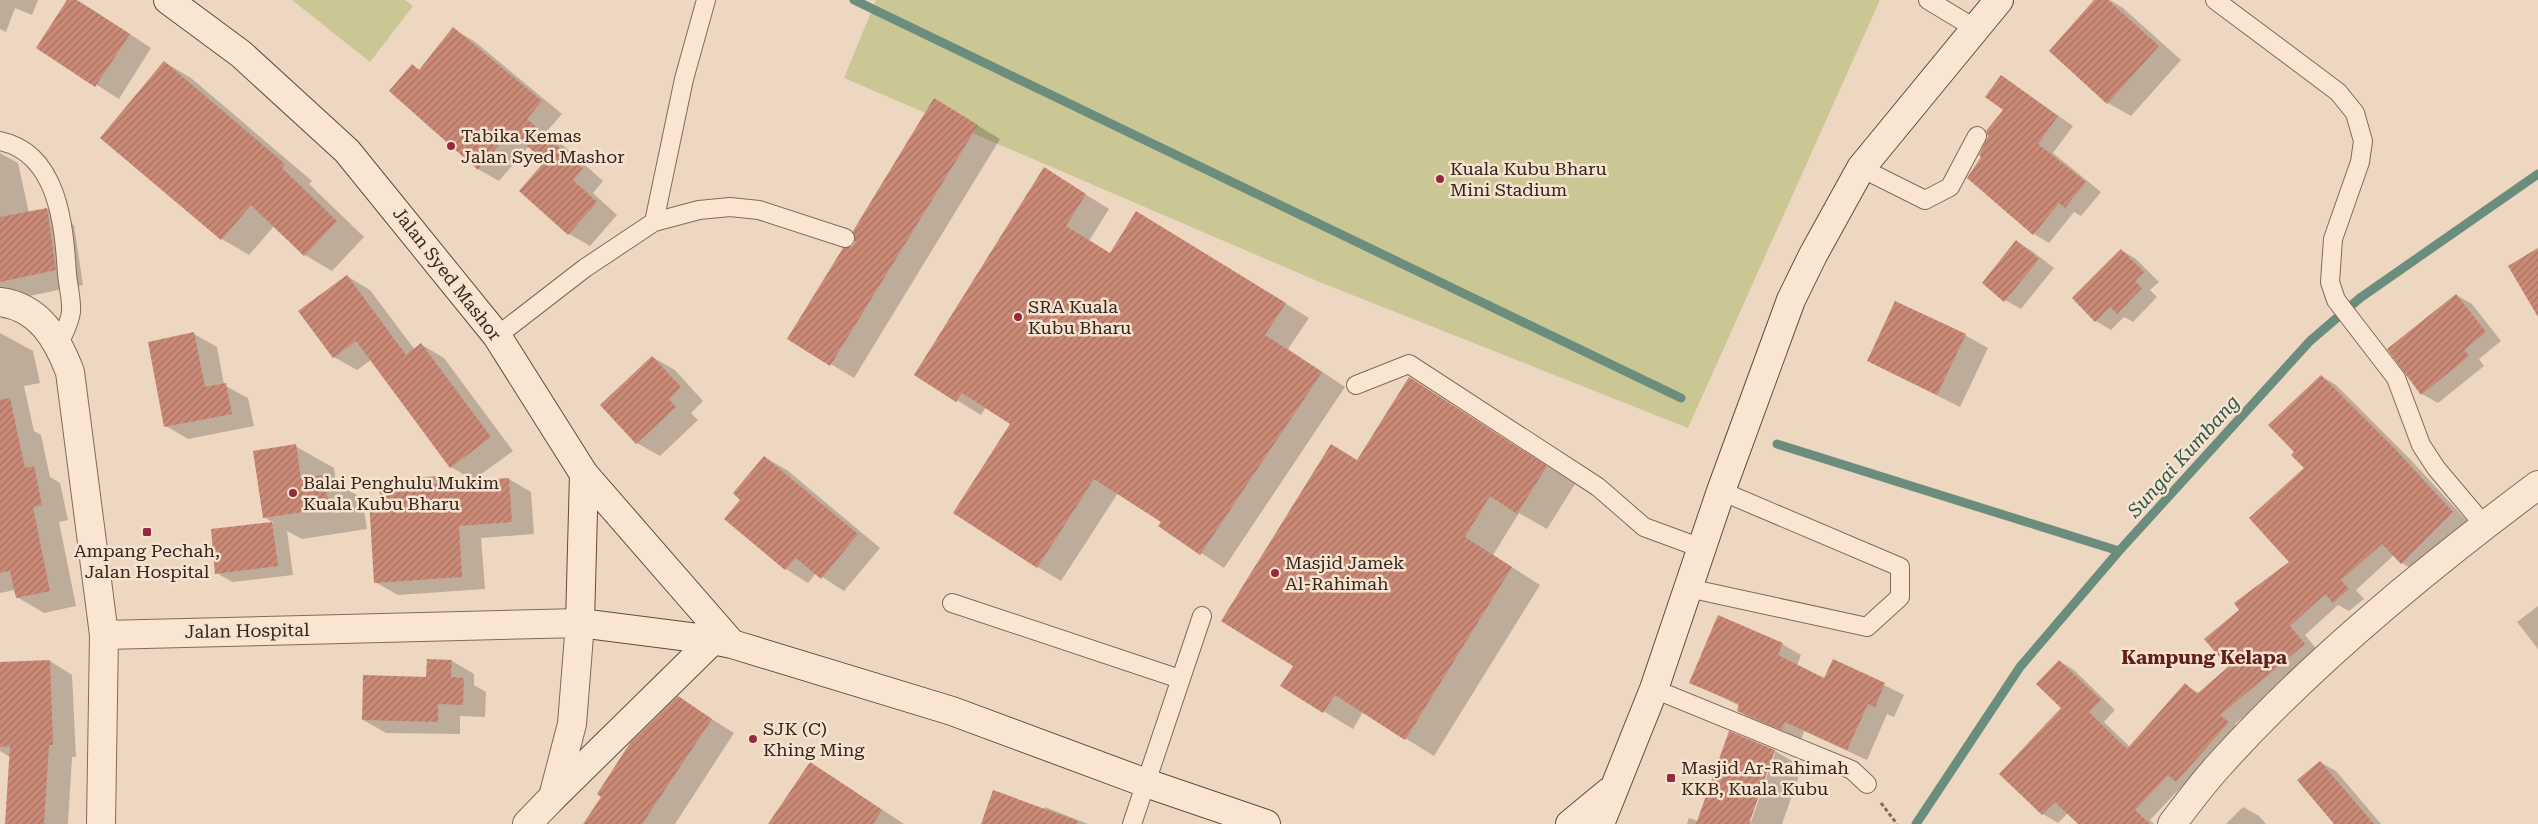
<svg xmlns="http://www.w3.org/2000/svg" width="2538" height="824" viewBox="0 0 2538 824" font-family="'Roboto Serif',serif">
  <style>
    .green { fill: #cbc795 }
    .shadow { fill: #0003; fill-rule: evenodd }
    .lines { fill: none; stroke-linecap: round; stroke-linejoin: round }
    .stream { stroke: #6b8d7e; stroke-width: 9 }
    .building { fill: url(#building-hatch) }
    .lane-casing { stroke: #866859; stroke-width: 20 }
    .street-casing { stroke: #866859; stroke-width: 30 }
    .secondary-casing { stroke: #68493c; stroke-width: 30 }
    .path { stroke: #866859; stroke-width: 3; stroke-dasharray: 4 2.5; stroke-linecap: butt }
    .lane { stroke: #f8e6d3; stroke-width: 18 }
    .street { stroke: #f8e6d3; stroke-width: 28 }
    .secondary { stroke: #f8e6d3; stroke-width: 28 }
    .poi-dot { fill: #94293f; stroke: #f5e3d0; stroke-width: 2 }
    .labels { text-anchor: middle; stroke-width: 5; stroke-linejoin: round; paint-order: stroke }
    .poi-label { font-size: 18px; fill: #36241d; stroke: #f5e3d0; text-anchor: start }
    .street-label { font-size: 18px; fill: #36241d; stroke: #f5e3d0 }
    .water-label { font-size: 19px; font-style: italic; fill: #2c564b; stroke: #f5e3d0 }
    .neighbourhood-label { font-size: 19px; font-weight: bold; fill: #621e1d; stroke: #f5e3d0 }
  </style>
  <defs>
    <pattern id="building-hatch" width="6" height="6" patternUnits="userSpaceOnUse" patternTransform="scale(1.25)"><rect width="6" height="6" fill="#cb8a77"/><path d="M-1 1l2-2M0 6l6-6M5 7l2-2" fill="none" stroke="#a67161"/></pattern>
  </defs>
  <rect width="100%" height="100%" fill="#edd7c1"/>
  <path class="green" d="M292 0H405L413 6 370 62Z
    M876 0H1880L1688 428 1317 281 844 78Z"/>
  <path class="shadow" d="M0 0H38L32 15 15 8 6 32 0 29Z
    M68 0H75L93 10 151 48 119 99 37 47Z
    M2096 0H2110L2123 8 2181 60 2131 116 2108 103Z
    M453 29 474 41 562 114 547 131 603 181 593 193 617 215 590 246 569 234 520 190 547 161 529 146 499 181 478 169 412 66 420 70Z
    M164 62 191 78 312 181 309 184 364 237 332 271 305 255 274 226 249 255 222 239 101 137Z
    M2002 76 2073 126 2053 153 2101 192 2081 216 2074 212 2049 243 2034 234 1968 178 1983 156 2005 110Z
    M957 113 1000 139 854 378 789 339 852 247Z
    M0 153 18 163 29 213 47 209 74 225 83 285 0 302Z
    M1045 169 1109 209 1089 241 1111 254 1160 226 1309 318 1288 349 1345 387 1224 568 1160 526 1163 522 1118 493 1061 581 1038 567 1012 424 986 407 981 415 916 375Z
    M2017 242 2032 251 2054 268 2021 309 2005 300Z
    M2121 250 2136 259 2159 282 2150 290 2157 297 2133 322 2124 317 2111 330 2096 321Z
    M347 276 370 290 415 350 422 345 444 358 513 451 473 480 451 467 371 360 357 370 334 357Z
    M2456 295 2472 304 2501 341 2479 359 2484 366 2438 403 2422 394Z
    M0 333 33 351 40 383 24 386 34 431 41 435 50 477 60 483 68 520 59 522 76 606 44 613 17 597 15 590 0 593Z
    M194 334 217 347 224 385 248 398 254 426 188 439 166 426Z
    M1965 335 1988 348 1960 407 1868 361Z
    M652 357 675 370 703 401 691 413 698 420 660 456 637 443Z
    M2321 376 2336 385 2409 458 2468 522 2417 572 2402 563 2394 555 2356 590 2364 599 2349 611 2338 605 2305 635 2320 653 2235 724 2243 732 2192 790 2183 785 2150 820 2154 824H2080L2068 813 2058 823 2043 814 2000 774 2063 708 2059 661 2074 670 2115 710 2104 722 2130 747 2185 685 2199 693 2230 667 2241 610 2290 562Z
    M1410 378 1575 484 1547 529 1519 513 1493 555 1540 585 1434 756 1363 712 1353 729 1282 686 1294 666 1358 461Z
    M295 446 334 468 336 483 362 498 367 529 302 539 287 531 293 575 232 582 217 573 212 530 274 523 264 517Z
    M764 457 787 470 880 548 844 591 816 573 808 583 786 569 726 519 742 499Z
    M439 477 449 483 509 479 531 492 534 534 481 538 485 589 398 595 375 582 382 500 381 482Z
    M2538 606V649L2517 622Z
    M1782 644 1801 655 1797 666 1825 680 1834 660 1904 695 1894 717 1887 714 1867 760 1804 731 1801 740 1757 722 1738 711 1740 706 1691 682Z
    M50 661 72 675 76 757H72L68 824H6L10 757 0 751V663Z
    M452 661 474 674V685L486 692 485 717 460 716V734L386 733 363 720Z
    M678 698 734 733 675 824H584Z
    M1730 733 1775 751 1802 767 1782 824H1687L1689 818 1698 821ZM1773 753H1775L1751 822 1749 821Z
    M2320 762 2336 771 2381 824H2336Z
    M810 764 833 777 904 824H770Z
    M1045 807 1088 824H982L1044 810Z
    M2243 807 2259 816 2266 824H2226Z"/>
  <g class="lines">
    <path class="stream" d="M854 0 1681 398
      M1777 444 2119 551
      M1916 824 2020 667 2119 551 2310 341 2360 298 2538 174"/>
  </g>
  <path class="building" d="M67 0H77L130 34 95 87 36 48Z
    M2094 0H2108L2159 46 2107 104 2049 51Z
    M453 27 542 101 527 119 583 168 573 180 597 202 568 235 519 191 545 161 510 132 478 170 389 91 412 64 419 70Z
    M164 61 285 164 282 168 337 221 304 256 251 205 221 240 100 138Z
    M2001 75 2058 116 2038 144 2086 182 2065 208 2059 203 2033 235 1967 178 1981 157 1979 155 1988 136 1986 131 2003 110 1985 97Z
    M934 98 978 125 830 366 787 339 843 248 852 246 855 242 853 231Z
    M1044 167 1086 194 1066 226 1110 253 1136 211 1286 303 1265 335 1322 372 1200 555 1158 526 1161 522 1094 479 1037 568 953 513 1010 424 962 393 956 402 914 375Z
    M47 208 56 270 0 282V217Z
    M2016 240 2039 259 2004 302 1982 283Z
    M2538 248V317L2508 266Z
    M2121 249 2144 272 2135 281 2142 288 2117 314 2110 307 2095 322 2072 298Z
    M347 275 406 355 421 343 491 437 450 468 356 341 333 358 298 311Z
    M2456 294 2486 332 2464 350 2469 356 2421 395 2387 349Z
    M1895 301 1966 334 1937 395 1867 361Z
    M194 332 205 387 226 383 232 414 164 427 148 342Z
    M652 356 681 387 669 399 676 407 636 444 600 405Z
    M2321 375 2394 448 2453 512 2401 564 2382 544 2341 580 2349 589 2333 603 2325 594 2290 626 2305 644 2220 715 2229 722 2176 782 2168 775 2135 810 2150 824H2078L2055 802 2042 815 1999 774 2061 708 2036 684 2059 660 2101 700 2089 712 2127 749 2185 683 2197 694 2228 667 2204 639 2239 610 2234 603 2289 562 2249 518 2304 468 2291 455 2294 452 2268 425Z
    M1409 377 1547 466 1517 514 1490 496 1465 537 1512 567 1405 740 1335 695 1323 713 1280 686 1293 666 1221 621 1331 444 1357 460Z
    M10 398 25 468 34 466 42 505 33 507 50 591 16 598 10 571 0 573V400Z
    M296 444 301 478 324 475 329 508 263 518 253 451Z
    M764 456 858 534 821 579 796 558 785 570 724 519 740 500 733 493Z
    M439 476 429 484 509 478 512 522 459 526 462 577 374 583 369 500 380 499 379 480Z
    M272 522 278 566 215 574 211 529Z
    M1718 615 1783 643 1778 655 1824 678 1833 659 1885 683 1875 707 1868 704 1847 750 1785 722 1782 730 1737 711 1739 704 1689 683Z
    M427 659 452 660 451 677 464 678 463 705 438 704V722L362 720 363 675 426 677Z
    M50 660 53 745H49L44 824H5L10 746 0 747V662Z
    M678 696 712 719 642 824H583L601 797 597 794 630 743Z
    M1729 731 1775 750 1749 824H1696Z
    M2320 761 2374 824H2334L2297 780Z
    M810 762 882 810 873 824H768Z
    M993 790 1078 821 1077 824H981Z"/>
  <g class="lines">
    <defs>
      <path id="lane" d="M1928 0 1976 29
        M2215 0 2338 92 2355 113 2363 141 2360 162 2333 239 2330 282 2336 300 2396 378 2421 445 2436 468 2484 525
        M0 141C58 153 64 225 67 274 68 286 72 300 71 312 70 322 63 335 59 344
        M1861 168 1925 200 1950 187 1977 136
        M654 222 684 79 706 0
        M497 336 585 268 654 222 699 210 730 207 759 210 845 238
        M1356 385 1409 364 1598 487 1644 527 1701 548
        M1688 588 1867 627 1900 597V567L1721 491
        M952 603 1180 679
        M1654 689 1852 770 1867 784
        M1132 824 1202 616"/>
      <path id="street" d="M0 302C39 307 57 338 70 372L104 635 101 824
        M104 635 580 623 572 724 553 797 527 824
        M2172 824C2188 803 2204 781 2222 762 2314 660 2428 567 2538 485"/>
      <path id="secondary" d="M168 0 241 54 347 151 497 336 584 474 580 623 713 640 732 644 952 711 1146 783 1266 824
        M584 474 732 644
        M553 797 713 640
        M1570 824 1610 791
        M1600 824 1654 689 1721 491 1791 300 1813 255 1861 168 1999 0"/>
    </defs>
    <use href="#lane" class="lane-casing"/>
    <use href="#street" class="street-casing"/>
    <use href="#secondary" class="secondary-casing"/>
    <path class="path" d="M1881 803 1897 824"/>
    <use href="#lane" class="lane"/>
    <use href="#street" class="street"/>
    <use href="#secondary" class="secondary"/>
  </g>
  <g class="poi-dot">
    <circle cx="451" cy="146" r="5"/>
    <circle cx="1440" cy="179" r="5"/>
    <circle cx="1018" cy="317" r="5"/>
    <circle cx="293" cy="493" r="5"/>
    <rect x="142" y="527" width="10" height="10" rx="2.5"/>
    <circle cx="1275" cy="573" r="5"/>
    <circle cx="753" cy="739" r="5"/>
    <rect x="1666" y="773" width="10" height="10" rx="2.5"/>
  </g>
  <g class="labels">
    <g class="poi-label">
      <text x="461" y="142">Tabika Kemas<tspan x="461" dy="21">Jalan Syed Mashor</tspan></text>
      <text x="1450" y="175">Kuala Kubu Bharu<tspan x="1450" dy="21">Mini Stadium</tspan></text>
      <text x="1028" y="313">SRA Kuala<tspan x="1028" dy="21">Kubu Bharu</tspan></text>
      <text x="303" y="489">Balai Penghulu Mukim<tspan x="303" dy="21">Kuala Kubu Bharu</tspan></text>
      <text x="147" y="557" text-anchor="middle">Ampang Pechah,<tspan x="147" dy="21">Jalan Hospital</tspan></text>
      <text x="1285" y="569">Masjid Jamek<tspan x="1285" dy="21">Al-Rahimah</tspan></text>
      <text x="763" y="735">SJK (C)<tspan x="763" dy="21">Khing Ming</tspan></text>
      <text x="1681" y="774">Masjid Ar-Rahimah<tspan x="1681" dy="21">KKB, Kuala Kubu</tspan></text>
    </g>
    <g class="street-label">
      <text transform="translate(447 274) rotate(52)" y="6">Jalan Syed Mashor</text>
      <text transform="translate(247 631) rotate(-1)" y="6">Jalan Hospital</text>
    </g>
    <g class="water-label">
      <text transform="translate(2183 456) rotate(-48)" y="7">Sungai Kumbang</text>
    </g>
    <g class="neighbourhood-label">
      <text x="2204" y="664">Kampung Kelapa</text>
    </g>
  </g>
</svg>
